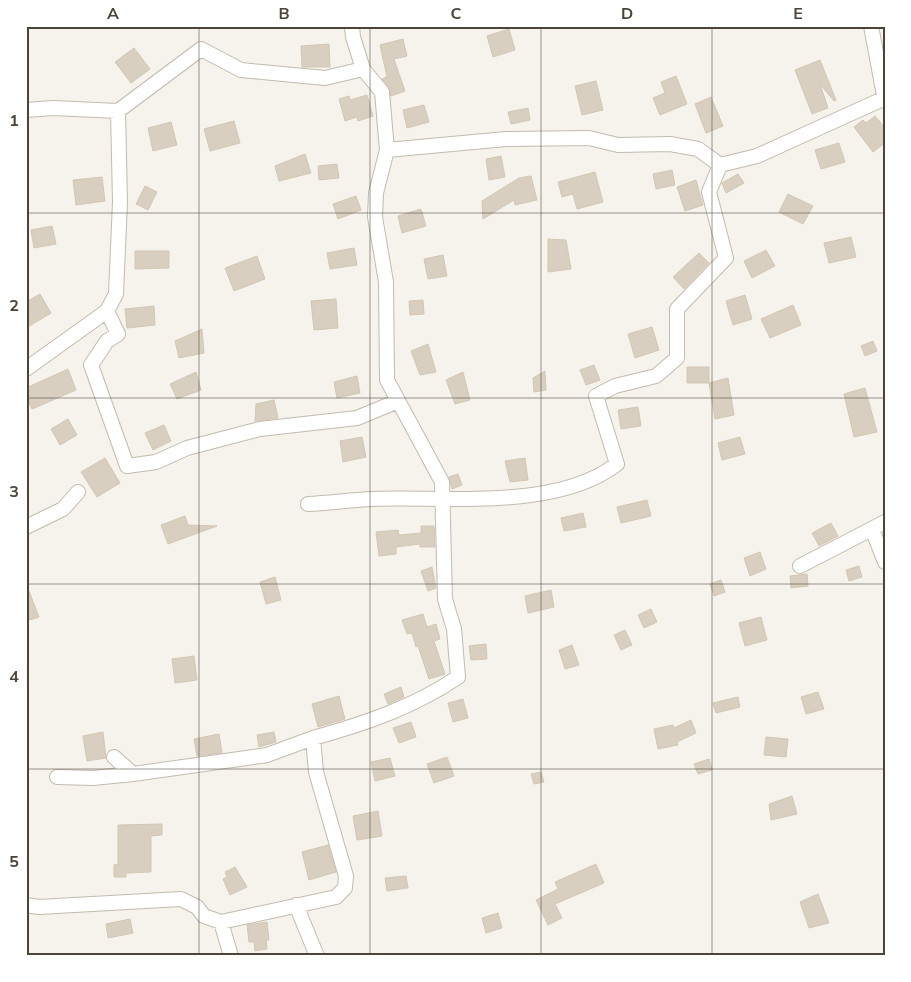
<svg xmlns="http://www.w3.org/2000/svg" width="911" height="982" viewBox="0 0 911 982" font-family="Mulish,sans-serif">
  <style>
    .building { fill: #d8cfc1; stroke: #d3c7b4 }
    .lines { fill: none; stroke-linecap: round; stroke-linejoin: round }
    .minor-casing { stroke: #c2bbae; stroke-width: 16 }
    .minor { stroke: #fff; stroke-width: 14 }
    .grid { fill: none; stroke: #4b4439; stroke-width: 1; stroke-opacity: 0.55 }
    .neatline { fill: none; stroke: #4b4439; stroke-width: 2 }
    .grid-label { font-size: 16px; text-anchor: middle; font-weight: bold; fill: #4b4439 }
  </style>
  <rect width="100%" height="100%" fill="#f6f3ec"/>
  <path class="building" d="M509 29 515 50 493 57 487 36Z
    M403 39 407 56 394 59 405 91 391 96 389 87 382 79 387 77 380 45Z
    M329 44 330 67H302L301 46Z
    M134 48 150 69 131 83 115 62Z
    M820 60 836 100 834 101 820 84 828 108 812 114 795 70Z
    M676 76 687 104 660 115 653 98 665 93 661 82Z
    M596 81 603 110 582 115 575 86Z
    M367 95 373 116 358 121 357 117 345 121 339 99 349 96 350 100Z
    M711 97 723 126 706 133 695 104Z
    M424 105 429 122 407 128 403 110Z
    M528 108 530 120 511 124 508 112Z
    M875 116 885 128V143L873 152 854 127 863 120 866 123Z
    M234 121 240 143 210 151 204 129Z
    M171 122 177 145 153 151 148 128Z
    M839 143 845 162 821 169 815 150Z
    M305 154 311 173 279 181 275 166Z
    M501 156 505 177 489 180 486 159Z
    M337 164 339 178 319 180 318 166Z
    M672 170 675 185 656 189 653 174Z
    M595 172 603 202 577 209 573 194 562 197 558 182Z
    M738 174 744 183 726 193 722 183Z
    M531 176 537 200 515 205 514 200 483 219 482 201 519 178Z
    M102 177 105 201 76 205 73 180Z
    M696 180 703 205 685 211 677 187Z
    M145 186 157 192 148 210 136 204Z
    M788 194 813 206 803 224 779 212Z
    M356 196 361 210 338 219 333 204Z
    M421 209 426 226 402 233 398 216Z
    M52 226 56 244 34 248 31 230Z
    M851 237 856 257 829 263 824 243Z
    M548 239 566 240 571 269 548 272Z
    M354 248 357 265 330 269 327 253Z
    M766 250 775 266 752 278 744 261Z
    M135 251H169V268L135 269Z
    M699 253 709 263 684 289 673 277Z
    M443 255 447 276 428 279 424 259Z
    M257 256 265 279 234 291 225 268Z
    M40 294 51 313 26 328V302Z
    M745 295 752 319 733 325 726 301Z
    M336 299 338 328 314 330 311 301Z
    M423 300 424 314 410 315 409 301Z
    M793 305 801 325 770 338 761 319Z
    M154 306 155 325 127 328 125 309Z
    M652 327 659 350 635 358 628 334Z
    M202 329 204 353 179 358 175 341Z
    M873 341 877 351 865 356 861 346Z
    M428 344 436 372 420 375 411 351Z
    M594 365 600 380 586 385 580 370Z
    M687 367H709V383H687Z
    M68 369 76 390 32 409 26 397V388Z
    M545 371 546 390 534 392 533 378Z
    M196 372 201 390 177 399 170 384Z
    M463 372 470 400 455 404 446 380Z
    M357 376 360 393 337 398 334 382Z
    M728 378 734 415 715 419 709 383Z
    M865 388 877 432 854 437 844 394Z
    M274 400 278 418 255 421 256 404Z
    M638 407 641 426 621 429 618 410Z
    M68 419 77 435 60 445 51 429Z
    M164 425 171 441 153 450 145 433Z
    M362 437 366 457 343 462 340 441Z
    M740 437 745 454 722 460 718 443Z
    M105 458 120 483 97 497 81 472Z
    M525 458 528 480 510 482 505 461Z
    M458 474 462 485 452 489 449 477Z
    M647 500 651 516 621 523 617 507Z
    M583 513 586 527 564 531 561 518Z
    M185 516 188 525 217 526 168 544 161 525Z
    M831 523 838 536 819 546 812 533Z
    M421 526H434L435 547H420V544L396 547V554L379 556 376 532 398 530 399 535 421 533Z
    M760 552 766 569 750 576 744 558Z
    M859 566 862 577 849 581 846 570Z
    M432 567 436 588 428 591 421 571Z
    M807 574 808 586 791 588 790 576Z
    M275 577 281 600 266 604 260 582Z
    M721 580 725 592 714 596 710 584Z
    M27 586 39 617 30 620 26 613Z
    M551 590 554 607 528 613 525 596Z
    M651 609 657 622 644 628 638 615Z
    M423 614 427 627 436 624 440 639 434 641 445 674 429 679 418 646 416 647 412 633 407 634 402 620Z
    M761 617 767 640 745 646 739 623Z
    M625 630 632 645 621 650 614 635Z
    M486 644 487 659 471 660 469 646Z
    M572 645 579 665 565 669 559 650Z
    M194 656 197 680 175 683 172 659Z
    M401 687 404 697 388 704 384 694Z
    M818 692 824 709 806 714 801 697Z
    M339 696 345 719 318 727 312 704Z
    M738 697 740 707 716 713 713 703Z
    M463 699 468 718 453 722 448 703Z
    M691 720 696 733 677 742 678 745 658 749 654 729 673 725 674 728Z
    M411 722 416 737 399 743 393 728Z
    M103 732 106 758 87 761 83 736Z
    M274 732 276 742 259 747 257 735Z
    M219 734 222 753 197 756 194 739Z
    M766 737 788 739 786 757 764 755Z
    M447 757 454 776 434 783 427 764Z
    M390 758 395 776 375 781 371 762Z
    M709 759 712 770 698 774 694 764Z
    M541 772 544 782 534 784 531 774Z
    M792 796 797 814 771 820 769 804Z
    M378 811 382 836 357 840 353 816Z
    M162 824V835L151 836V872L126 873V877H114V865L118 864V825Z
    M328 845 336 872 309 880 302 852Z
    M596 864 604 883 555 904 562 918 548 925 536 900 558 889 555 882Z
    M235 867 247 887 230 895 223 879 227 877 225 872Z
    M406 876 408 888 387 891 385 878Z
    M818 894 829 923 809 928 800 902Z
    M498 913 502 928 486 933 482 918Z
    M130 919 133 933 108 938 106 924Z
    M267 922 269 940H266L267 949 255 951 254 942H249L247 925Z"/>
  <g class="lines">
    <defs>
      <path id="minor" d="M871 26 885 101
        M26 110 53 108 118 111
        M387 150 506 139 589 138 618 145 670 144 698 149 720 165 757 156 885 98
        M107 311 118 334 107 341 91 365 127 466 156 462 187 448 260 429 357 418 398 401
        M26 369 107 311 116 294 120 202 118 111 201 49 241 70 325 78 363 69
        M308 504C329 503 351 500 372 499 445 496 556 511 617 464L596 396 615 386 656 376 677 358V309L726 258 709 192 720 165
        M26 527 63 509 78 492
        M872 529 885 562
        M800 566 885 522
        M114 757 133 774 267 755 313 738
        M57 777 93 778 133 774
        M26 905 39 907 181 899 197 907 204 916 221 922 336 897 345 888 346 876 316 772 313 738C364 724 414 707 458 677L454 629 445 599 442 482 387 380 386 282 375 217 376 193 387 150 382 92 363 69 353 37 352 26
        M296 905 317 956
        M221 922 231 956"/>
    </defs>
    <use href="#minor" class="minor-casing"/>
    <use href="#minor" class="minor"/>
  </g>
  <path class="grid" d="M199 26V956M370 26V956M541 26V956M712 26V956M26 213H885M26 398H885M26 584H885M26 769H885"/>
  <rect width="911" height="982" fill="none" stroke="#ffffff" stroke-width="55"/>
  <rect x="28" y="28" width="856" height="926" class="neatline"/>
  <g class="grid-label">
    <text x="113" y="19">A</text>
    <text x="284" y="19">B</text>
    <text x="456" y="19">C</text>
    <text x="627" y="19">D</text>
    <text x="798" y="19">E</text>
    <text x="14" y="126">1</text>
    <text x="14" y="311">2</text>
    <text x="14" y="497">3</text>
    <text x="14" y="682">4</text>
    <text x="14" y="867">5</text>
  </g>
</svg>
